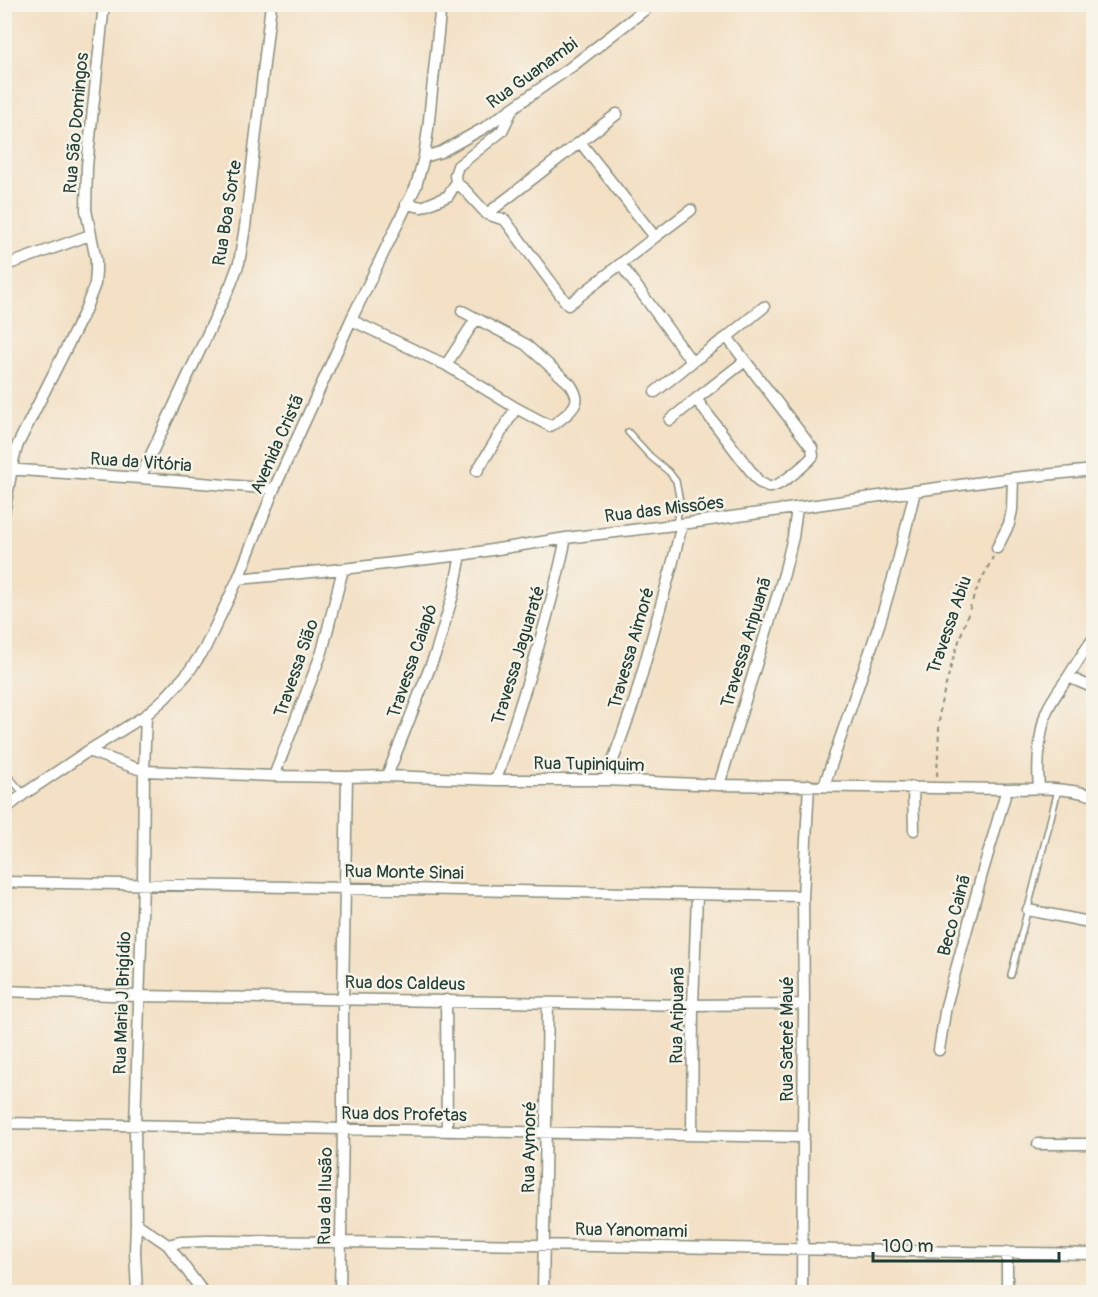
<svg xmlns="http://www.w3.org/2000/svg" width="1098" height="1297" viewBox="0 0 1098 1297" font-family="Pangolin,sans-serif">
  <style>
    .lines { fill: none; stroke-linecap: round; stroke-linejoin: round }
    .lane-casing { stroke: #898e7c; stroke-width: 8 }
    .street-casing { stroke: #898e7c; stroke-width: 13 }
    .path { stroke: #898e7c; stroke-width: 2; stroke-dasharray: 4.5 4.5; stroke-linecap: butt }
    .lane { stroke: #fff; stroke-width: 5 }
    .street { stroke: #fff; stroke-width: 10 }
    .labels { text-anchor: middle; stroke-width: 5; stroke-linejoin: round; paint-order: stroke }
    .street-label { font-size: 18px; fill: #1f3d34; stroke: #f7f3e8 }
  </style>
  <rect width="100%" height="100%" fill="#f7f3e8"/>
  <filter id="ink" filterUnits="userSpaceOnUse"><feTurbulence type="fractalNoise" baseFrequency=".0167" numOctaves="2"/><feDisplacementMap in="SourceGraphic" scale="12" xChannelSelector="R" yChannelSelector="G"/><feConvolveMatrix kernelMatrix="1 2 1 2 8 2 1 2 1" color-interpolation-filters="sRGB"/></filter>
  <filter id="wash" filterUnits="userSpaceOnUse"><feTurbulence type="fractalNoise" baseFrequency=".008" numOctaves="4" result="noise"/><feDisplacementMap in="SourceGraphic" scale="24" xChannelSelector="R" yChannelSelector="G"/><feGaussianBlur stdDeviation="1.35" result="paint"/><feColorMatrix in="noise" values="0 0 0 0 0 0 0 0 0 0 0 0 0 0 0 0 0 1.4 0 .05"/><feComposite in="paint" operator="in"/></filter>
  <g filter="url(#wash)">
    <rect width="100%" height="100%" fill="#f3e0c5"/>
  </g>
  <g filter="url(#ink)">
    <g class="lines">
      <defs>
        <path id="lane" d="M628 432 650 456 669 472 676 481 680 502 676 524
          M4 771 24 794
          M1011 975 1058 790"/>
        <path id="street" d="M580 142 617 114
          M424 157 441 152 484 128 571 67 652 4
          M456 183 464 189 487 214 505 220 568 305 655 237 580 142 487 214
          M406 204 422 207 448 196 456 183 455 175 458 166 502 131 513 108
          M655 237 691 210
          M621 265 692 362 727 337 764 307
          M4 266 90 235
          M351 320 446 365 516 408 550 426C557 423 561 419 567 414 579 403 579 397 570 384L525 344 462 311
          M446 365 476 319
          M655 392 692 362
          M696 399 745 361
          M670 420 696 399 759 482C759 482 767 486 768 487 778 489 806 464 813 456L812 448 727 337
          M5 469 140 478 274 489
          M477 471 516 408
          M140 478 231 284 239 263 245 227 271 4
          M4 513 14 457 18 444 84 313 95 284 96 271V260L86 210 87 166 104 4
          M997 548 1009 524 1012 510 1013 478
          M238 579 343 569 461 555 566 538 682 524 915 491 1013 478 1094 470
          M1068 677 1094 688
          M88 751 144 771 274 776 347 777 387 776 496 780H606L719 785 1007 789C1037 788 1065 787 1094 796
          M274 776 322 652 343 569
          M387 776 436 652 453 595 461 555
          M496 780C522 700 549 620 566 538
          M606 780 635 699 672 565 682 524
          M719 785 784 574 793 537 797 508
          M824 786 879 625 897 565 915 491
          M913 787 914 830
          M1039 788C1037 765 1039 735 1046 713 1051 700 1060 689 1068 677 1077 663 1083 652 1094 638
          M4 810 24 794 88 751 146 715 165 698 187 674 204 650 238 579 274 489 351 320 416 186 424 157 428 129 441 4
          M4 882 803 896
          M1028 910 1094 923
          M4 991 138 996 693 1005 804 1004
          M446 1000 447 1131
          M939 1050 946 1006 982 874 1007 789
          M4 1123 804 1137
          M692 1135 693 1005 697 895
          M1038 1144H1094
          M136 1223 168 1245 203 1292
          M168 1245 180 1242 207 1241 340 1242 1094 1254
          M1007 1252V1292
          M137 1292 135 1252 136 1223 135 1125 143 884 144 771 146 715
          M340 1292 343 1129V998L347 777
          M543 1292 548 1003
          M802 1292 804 1004 803 896 809 785"/>
      </defs>
      <use href="#lane" class="lane-casing"/>
      <use href="#street" class="street-casing"/>
      <path class="path" d="M937 776 940 707 953 659 975 593 993 557"/>
      <use href="#lane" class="lane"/>
      <use href="#street" class="street"/>
    </g>
  </g>
  <g class="labels">
    <g class="street-label">
      <text transform="translate(532 73) rotate(-36)" y="6">Rua Guanambi</text>
      <text transform="translate(76 123) rotate(-85)" y="6">Rua São Domingos</text>
      <text transform="translate(227 213) rotate(-81)" y="6">Rua Boa Sorte</text>
      <text transform="translate(277 444) rotate(-66)" y="6">Avenida Cristã</text>
      <text transform="translate(141 462) rotate(4)" y="6">Rua da Vitória</text>
      <text transform="translate(664 509) rotate(-7)" y="6">Rua das Missões</text>
      <text transform="translate(949 625) rotate(-71)" y="6">Travessa Abiu</text>
      <text transform="translate(746 642) rotate(-73)" y="6">Travessa Aripuanã</text>
      <text transform="translate(631 648) rotate(-74)" y="6">Travessa Aimoré</text>
      <text transform="translate(518 655) rotate(-73)" y="6">Travessa Jaguaraté</text>
      <text transform="translate(412 661) rotate(-71)" y="6">Travessa Caiapó</text>
      <text transform="translate(296 668) rotate(-71)" y="6">Travessa Sião</text>
      <text transform="translate(589 764) rotate(1)" y="6">Rua Tupiniquim</text>
      <text transform="translate(404 872) rotate(1)" y="6">Rua Monte Sinai</text>
      <text transform="translate(954 915) rotate(-75)" y="6">Beco Cainã</text>
      <text transform="translate(405 983) rotate(1)" y="6">Rua dos Caldeus</text>
      <text transform="translate(122 1003) rotate(-88)" y="6">Rua Maria J Brigídio</text>
      <text transform="translate(677 1015) rotate(-89)" y="6">Rua Aripuanã</text>
      <text transform="translate(787 1039) rotate(-90)" y="6">Rua Saterê Maué</text>
      <text transform="translate(404 1114) rotate(1)" y="6">Rua dos Profetas</text>
      <text transform="translate(529 1147) rotate(-89)" y="6">Rua Aymoré</text>
      <text transform="translate(325 1196) rotate(-89)" y="6">Rua da Ilusão</text>
      <text transform="translate(631 1230) rotate(1)" y="6">Rua Yanomami</text>
    </g>
  </g>
  <rect width="1098" height="1297" fill="none" stroke="#f7f3e8" stroke-width="24"/>
  <path d="M873 1252v9h186v-9" fill="none" stroke="#1f3d34" stroke-width="3"/>
  <text x="882" y="1252" font-size="18" fill="#1f3d34" stroke="#f7f3e8" stroke-width="4.5" paint-order="stroke">100 m</text>
</svg>
